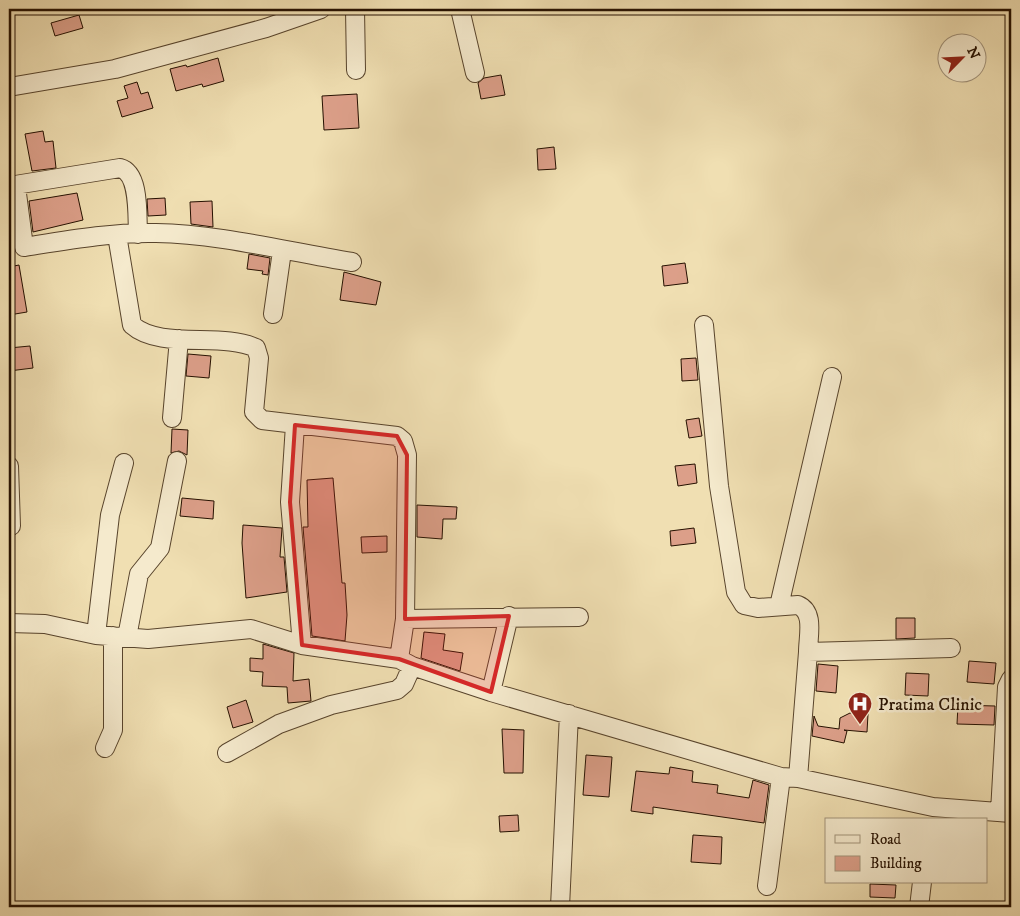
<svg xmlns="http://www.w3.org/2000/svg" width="1020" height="916" viewBox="0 0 1020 916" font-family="'IM FELL DW Pica',serif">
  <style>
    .building { fill: #dc9f89; stroke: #251000 }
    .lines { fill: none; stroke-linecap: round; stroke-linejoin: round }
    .minor-casing { stroke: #58442c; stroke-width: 20 }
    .minor { stroke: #f5eacd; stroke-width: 18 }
    .marked { fill: #d62828; fill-opacity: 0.2; stroke: #d62828; stroke-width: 4; stroke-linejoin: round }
    .labels { text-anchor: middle; stroke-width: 5; stroke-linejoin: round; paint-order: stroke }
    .poi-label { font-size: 18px; fill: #251000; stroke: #f5eacd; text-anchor: start }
  </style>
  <rect width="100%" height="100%" fill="#f0dfb2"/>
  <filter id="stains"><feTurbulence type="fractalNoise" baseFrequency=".004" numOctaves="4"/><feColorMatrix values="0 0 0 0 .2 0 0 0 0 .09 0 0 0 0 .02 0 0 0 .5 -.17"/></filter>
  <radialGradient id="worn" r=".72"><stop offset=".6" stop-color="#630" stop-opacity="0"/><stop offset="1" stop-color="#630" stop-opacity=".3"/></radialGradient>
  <path class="building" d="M79 15 83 28 55 36 51 23Z
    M218 58 224 81 203 87 202 84 176 91 170 69 186 65 187 67Z
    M501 75 505 95 481 99 478 83 484 78Z
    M137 82 141 94 148 92 153 108 122 117 117 101 128 98 124 86Z
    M357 94 359 128 324 130 322 96Z
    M43 131 45 142 53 141 56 168 32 171 25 134Z
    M554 147 556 169 538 170 537 149Z
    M77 193 83 220 33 232 29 201Z
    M165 198 166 215 148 216 147 199Z
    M212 201 213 227 191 224 190 202Z
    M249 254 270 258 268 275 262 274 263 271 247 269Z
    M685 263 688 283 664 286 662 266Z
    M19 265 27 312 9 315V267Z
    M344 272 381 282 376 305 340 300Z
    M30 346 33 368 9 371V348Z
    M188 354 211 356 209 378 186 376Z
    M696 358 698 380 682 381 681 359Z
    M699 418 702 436 689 438 686 420Z
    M172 429 188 430 187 455 179 451 171 453Z
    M695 464 697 483 678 486 675 466Z
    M333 478 342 583H345L347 615 345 641 312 636 303 527H308L307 480Z
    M182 498 214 501 213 519 180 516Z
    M417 505 457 507 456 519H443L442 539 417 537Z
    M243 525 282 528 280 557H284L287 592 246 598 242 543Z
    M694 528 696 543 671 546 670 531Z
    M387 536V552L362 553 361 537Z
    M896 618H915V638L896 639Z
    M424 632 445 634 443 650 463 653 460 671 421 658Z
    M263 644 294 653 293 681 309 679 311 701 288 703 287 687 262 686 263 672 250 671V658L263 659Z
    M969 661 996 663 994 684 967 682Z
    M818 664 838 666 836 693 816 691Z
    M906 673 929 674 928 696 905 695Z
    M246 700 253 722 233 728 227 707Z
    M958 705 995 706 994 725 957 724Z
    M850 713 868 714 867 732 844 730 847 731 844 743 812 736 814 716 818 726 839 729 840 718Z
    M502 729 524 730 523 773H504Z
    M586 755 612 757 609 797 583 795Z
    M670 767 693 771 692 782 718 785 717 793 749 798 753 780 769 785 764 823 653 807V814L631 811 636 771 669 774Z
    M518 815 519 831 500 832 499 816Z
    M693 835 722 837 721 864 691 862Z
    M870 884 896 885 895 898 870 897Z"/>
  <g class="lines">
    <defs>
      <path id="minor" d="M355 9 356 70
        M460 9 475 73
        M9 87 115 69 266 28 321 9
        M9 186 120 168C140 173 137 215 138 234
        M16 186 24 247C68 240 112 232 156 233 221 234 288 252 352 262
        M117 235 132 325C160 350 222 332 256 348L259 358 254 412 262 420 397 436 403 441 407 455 405 619 399 659
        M273 314 282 251
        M704 325 719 486 736 592 744 605 758 608 798 605C815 612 808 636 808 652
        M172 418 179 339
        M295 425 290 502 302 645
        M9 466 11 526
        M779 606 832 377
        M405 619 579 617
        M9 623 45 624 96 635 148 639 251 629 302 645 399 659 412 666 491 692 781 777 798 778 933 807 1011 813
        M96 635 110 515 124 463
        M127 637 139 574 160 548 177 461
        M491 692 509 616
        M105 748 113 730V636
        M227 753 279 724 331 705 397 690 404 684 412 666
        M798 778 808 652 951 648
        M1000 812 1007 687 1011 679
        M767 886 781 777
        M560 907 569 714
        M919 907 922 882"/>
    </defs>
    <use href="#minor" class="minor-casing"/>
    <use href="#minor" class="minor"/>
  </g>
  <path class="marked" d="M295 425 397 436 407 455 405 619 509 616 491 692 399 659 302 645 290 502Z"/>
  <defs>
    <symbol id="hospital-pin" viewBox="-11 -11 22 30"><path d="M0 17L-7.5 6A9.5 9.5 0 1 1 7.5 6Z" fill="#8f2418" stroke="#f5eacd"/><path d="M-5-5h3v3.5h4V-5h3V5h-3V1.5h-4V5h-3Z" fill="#fff"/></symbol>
  </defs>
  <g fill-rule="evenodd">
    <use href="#hospital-pin" x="846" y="690" width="28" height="38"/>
  </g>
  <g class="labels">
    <g class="poi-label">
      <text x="878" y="710">Pratima Clinic</text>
    </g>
  </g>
  <rect width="1020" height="916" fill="none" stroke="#f0dfb2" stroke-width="30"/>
  <rect x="10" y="10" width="1000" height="896" fill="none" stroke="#251000" stroke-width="2.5"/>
  <rect x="15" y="15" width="990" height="886" fill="none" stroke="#251000"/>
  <rect x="825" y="818" width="162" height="65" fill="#f5eacd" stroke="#a2937b"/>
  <rect x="835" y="835" width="25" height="8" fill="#f5eacd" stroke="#a2937b"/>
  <text x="870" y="844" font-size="15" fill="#251000">Road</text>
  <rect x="835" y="856" width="25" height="15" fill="#dc9f89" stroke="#a2937b"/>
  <text x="870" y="868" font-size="15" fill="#251000">Building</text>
  <g transform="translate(962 58) rotate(66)"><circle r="24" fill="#f5eacd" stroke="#a2937b"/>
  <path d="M0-4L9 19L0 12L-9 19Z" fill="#8f2418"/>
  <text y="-8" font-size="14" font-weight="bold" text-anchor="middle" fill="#251000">N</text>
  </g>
  <rect width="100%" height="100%" filter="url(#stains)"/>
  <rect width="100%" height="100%" fill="url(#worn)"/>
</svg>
